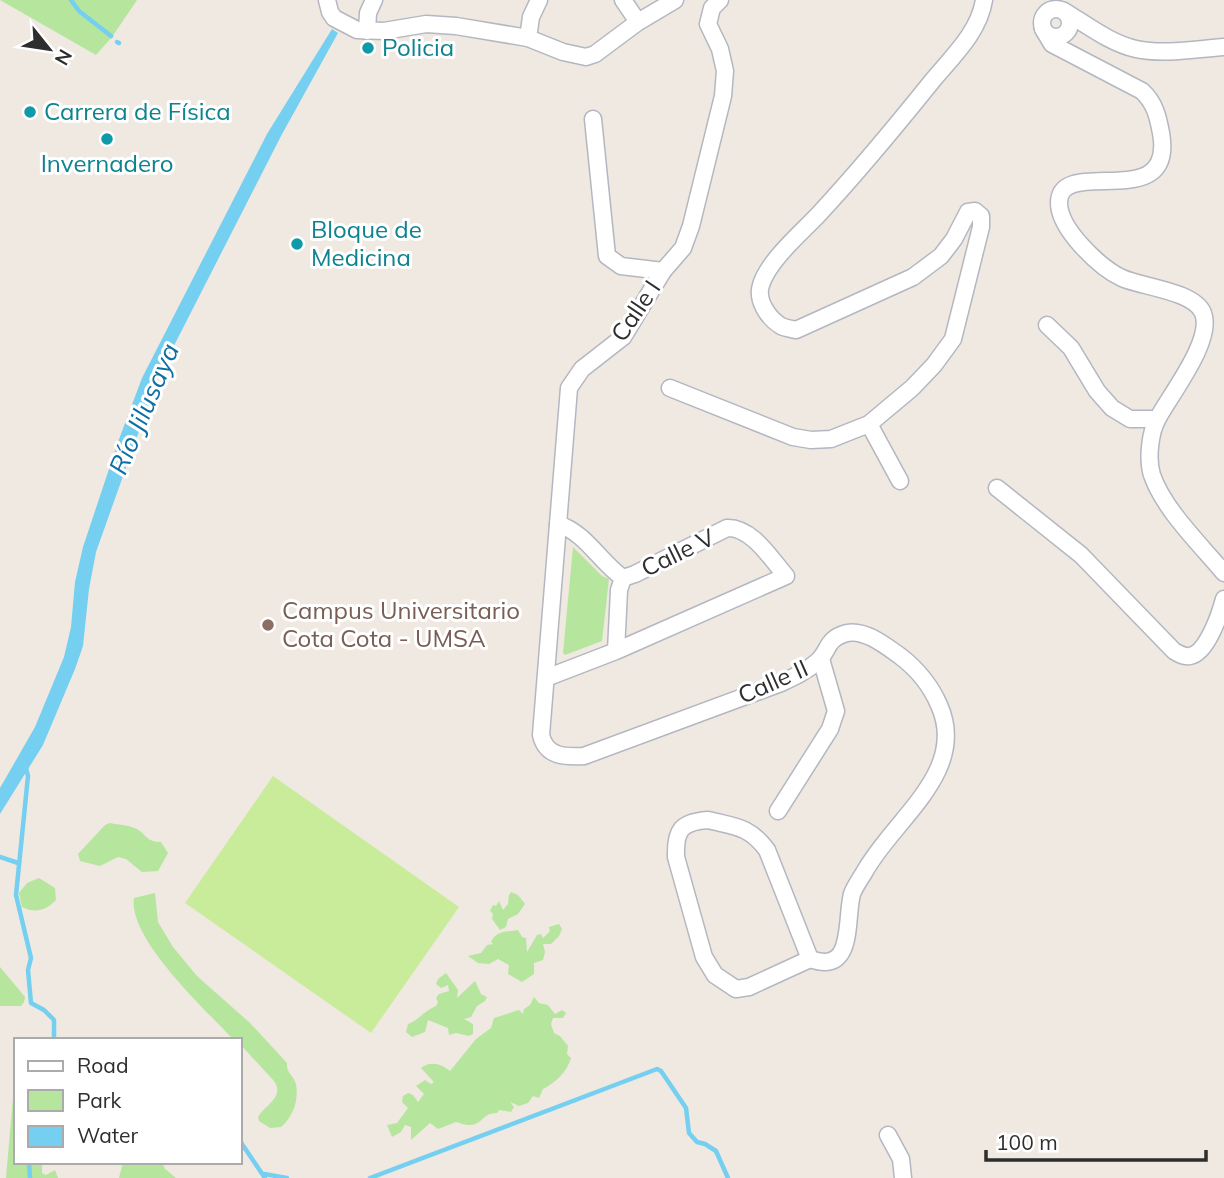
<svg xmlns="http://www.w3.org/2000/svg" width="1224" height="1178" font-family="Mulish,sans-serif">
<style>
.green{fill:#b6e59e}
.pitch{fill:#c9ec9a}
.water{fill:#75cff0}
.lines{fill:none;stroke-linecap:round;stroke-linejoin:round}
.stream{stroke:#75cff0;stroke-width:4.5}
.street-casing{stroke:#b4b7c1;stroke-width:19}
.street{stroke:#fff;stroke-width:16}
.culture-dot{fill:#0f9aa8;stroke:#fff;stroke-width:2.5}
.education-dot{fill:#8d6e63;stroke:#fff;stroke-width:2.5}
.labels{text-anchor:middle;stroke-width:6;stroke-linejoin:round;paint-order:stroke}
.culture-label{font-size:24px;fill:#0d838f;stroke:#fff;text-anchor:start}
.street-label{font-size:24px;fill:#2e2e2e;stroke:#fff}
.education-label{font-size:24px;fill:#785e54;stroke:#fff;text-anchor:start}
.water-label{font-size:26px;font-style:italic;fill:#0d6fa3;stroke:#fff}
</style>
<rect width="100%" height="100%" fill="#efe9e1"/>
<g class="green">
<path d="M 0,0 L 137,0 L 112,37 L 96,55 Z"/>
<path d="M 573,547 L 602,576 L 609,579 L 602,641 L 565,655 L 563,653 Z"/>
<path d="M 110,823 C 119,825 132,825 140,831 C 148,838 149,842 161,842 L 168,853 L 158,871 L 142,872 L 126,859 L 118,857 L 100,866 L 80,861 L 78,854 L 105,825 Z"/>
<path d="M 39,878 L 55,888 L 56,900 C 46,910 36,914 22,907 L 19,893 L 27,883 Z"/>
<path d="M 511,892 L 518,895 L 525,904 L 518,914 L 508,919 L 506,927 L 500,930 L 492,919 L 493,914 L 490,911 L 493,905 L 496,906 L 499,901 L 503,910 L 508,904 L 509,895 Z"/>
<path d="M 155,893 L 158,922 L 173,947 L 197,976 L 250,1023 L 287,1063 C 286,1073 293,1075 296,1084 C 299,1100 293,1117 281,1127 L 270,1128 L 259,1121 L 258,1117 C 266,1104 285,1097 274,1081 L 240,1044 L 240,1040 L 234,1040 L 229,1035 C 203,1007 128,938 134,898 Z"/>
<path d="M 559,924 L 562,929 L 559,936 L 551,944 L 543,944 L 545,952 L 543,960 L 534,963 L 534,974 L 522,982 L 508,974 L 509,965 L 498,959 L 489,964 L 478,963 L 468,956 L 481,953 L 487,945 L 493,944 L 491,942 C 496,930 508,932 518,930 L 522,937 L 526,938 L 527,952 L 537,935 L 541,934 L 543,938 L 550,931 L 549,927 Z"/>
<path d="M 0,967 L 25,997 L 24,1002 L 21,1006 L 0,1006 Z"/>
<path d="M 446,973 L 458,990 L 457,998 L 475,981 L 481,994 L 487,997 L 485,1001 L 477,1006 L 471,1017 L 464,1019 L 473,1024 L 473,1034 L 469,1036 L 456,1033 L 449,1035 L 448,1028 L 428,1020 L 425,1032 L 412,1037 L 406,1032 L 408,1024 C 419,1020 424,1011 436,1006 L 438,1002 L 436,998 L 439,994 L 449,991 L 448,985 L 441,988 L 436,984 L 438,979 Z"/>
<path d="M 534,997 L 539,1003 L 548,1005 L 555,1014 L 562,1010 L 566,1013 L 563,1018 L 553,1018 L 551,1024 L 554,1033 L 560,1036 L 568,1046 L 567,1054 L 571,1058 C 567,1072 555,1083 543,1089 L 539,1098 L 533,1096 L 528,1103 L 519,1106 L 510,1102 L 514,1107 L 511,1112 L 499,1110 L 497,1113 C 478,1113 484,1132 456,1122 L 438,1129 L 430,1123 L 411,1140 L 411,1127 L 405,1125 L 401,1132 L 392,1137 L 387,1125 L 397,1123 L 408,1108 L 402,1102 L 403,1096 L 408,1093 L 413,1095 L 418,1102 L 424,1094 L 416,1086 L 425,1080 L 431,1084 L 434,1082 L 421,1068 C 432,1060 442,1065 450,1071 L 476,1039 L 491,1028 L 494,1018 L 519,1010 L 523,1014 L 524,1009 L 530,1005 Z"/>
<path d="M 16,1063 L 16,1162 L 42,1162 L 42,1173 L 46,1175 L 55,1170 L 58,1178 L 6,1178 Z"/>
<path d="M 123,1162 L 162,1162 L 165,1169 L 176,1178 L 119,1178 Z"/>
</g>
<path class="pitch" d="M 273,776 L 459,907 L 371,1033 L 185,903 Z"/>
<path class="water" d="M 332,29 L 338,33 L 281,136 L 159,375 L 96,552 L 89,589 L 83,646 L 75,669 L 43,745 L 0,814 L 0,788 L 35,727 L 64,657 L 71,627 L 75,582 L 83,547 L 118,442 L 142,378 L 267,134 Z"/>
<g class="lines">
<g class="stream">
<path d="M 71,0 L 79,11 L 111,36"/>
<path d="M 117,42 L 119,43"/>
<path d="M 26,768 L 28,776 L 16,895 L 31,958 L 28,970 L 31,1003 L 44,1010 L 54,1020 L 54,1040"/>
<path d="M 0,857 L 18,863"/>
<path d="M 240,1141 L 265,1178"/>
<path d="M 29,1162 L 30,1178"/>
<path d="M 264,1174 L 287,1178"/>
<path d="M 370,1178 L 657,1069 L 661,1071 L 686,1108 L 689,1133 L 697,1142 L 705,1144 L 716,1151 L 728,1178"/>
</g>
<g class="street-casing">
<g id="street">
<path d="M 327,0 L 330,12 L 334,18 L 357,30 L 384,31 L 426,24 L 456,26 L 528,38 L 563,52 L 586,57 L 595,54 L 638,22 L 675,0"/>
<path d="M 623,0 L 638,22"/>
<path d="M 720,0 L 712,8 L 708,24 L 720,49 L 725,71 L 723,96 L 691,226 L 683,248 L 663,271 L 623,337 L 582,369 L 569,388 L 541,735 C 546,757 565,757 584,756 L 781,683 C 794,677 807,671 818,661 C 830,650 825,639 847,633 C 865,629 886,646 900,656 C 916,668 931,686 939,705 C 969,771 894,819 865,871 C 861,878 855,886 852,894 C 845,921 855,975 810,959"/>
<circle cx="1056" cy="23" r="14"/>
<path d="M 1064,11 C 1087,25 1110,43 1136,49 C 1164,55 1196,49 1224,47"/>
<path d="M 1043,29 L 1052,44 L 1142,91 C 1155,103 1158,117 1161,133 C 1176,216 1059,154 1059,203 C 1059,229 1100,268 1122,278 C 1142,287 1194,291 1203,313 C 1214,340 1170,395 1158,418 C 1150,432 1147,459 1152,475 C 1164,510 1201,545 1224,573"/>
<path d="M 367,31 L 368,13 L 374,0"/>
<path d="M 528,38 L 531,17 L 539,0"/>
<path d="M 593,119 L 607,256 L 621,266 L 663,271"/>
<path d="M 1047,325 L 1071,348 L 1097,391 L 1112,408 L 1130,419 L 1156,419"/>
<path d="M 670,388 L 793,437 L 811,440 L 831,439 L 869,424 L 912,388 L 934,365 L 953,339 L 981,227 L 981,216 L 975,211 L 968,212 L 954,239 L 941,256 L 913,277 L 796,330 C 792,329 785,328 781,326 C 768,318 756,300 761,285 C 768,261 801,233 818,215 C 858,172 896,126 933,80 C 953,56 979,32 984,0"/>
<path d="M 869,424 L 900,481"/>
<path d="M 997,488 L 1081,555 L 1174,651 C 1179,654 1184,657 1190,656 C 1207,653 1220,614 1224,599"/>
<path d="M 558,524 C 586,533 600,562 623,578"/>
<path d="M 546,678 L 616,651 L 786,576 C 771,559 752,527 727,528 L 635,574 L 623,578 L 619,590 L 616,651"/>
<path d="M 778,811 L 830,729 L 836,711 L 821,659"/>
<path d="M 708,820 C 736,827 749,826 767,850 L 810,959 L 749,987 L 736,989 L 715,975 L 704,957 L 676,857 C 675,830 681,822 708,820 Z"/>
<path d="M 888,1135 L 901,1159 L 903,1178"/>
</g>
</g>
<use href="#street" class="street"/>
</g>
<g class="culture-dot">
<circle cx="368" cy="48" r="7"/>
<circle cx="30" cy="112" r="7"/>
<circle cx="107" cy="139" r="7"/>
<circle cx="297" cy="244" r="7"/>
</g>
<circle class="education-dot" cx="268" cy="625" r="7"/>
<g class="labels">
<g class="culture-label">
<text x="382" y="56">Policia</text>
<text x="44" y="120">Carrera de Física</text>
<text x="107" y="172" text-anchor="middle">Invernadero</text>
<text x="311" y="238">Bloque de<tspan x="311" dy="28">Medicina</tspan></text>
</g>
<g class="street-label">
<text transform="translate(636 311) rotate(-56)" y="8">Calle I</text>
<text transform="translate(678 553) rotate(-26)" y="8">Calle V</text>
<text transform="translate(773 682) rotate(-24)" y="8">Calle II</text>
</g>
<g class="education-label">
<text x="282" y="619">Campus Universitario<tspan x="282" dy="28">Cota Cota - UMSA</tspan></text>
</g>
<g class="water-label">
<text transform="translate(144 409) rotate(-67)" y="9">Río Jilusaya</text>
</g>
</g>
<rect x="14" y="1038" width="228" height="126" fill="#ffffff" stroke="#ababab" stroke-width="2"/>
<rect x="28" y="1061" width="35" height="10" fill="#ffffff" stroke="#ababab" stroke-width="2"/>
<text x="77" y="1073" font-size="21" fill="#2e2e2e">Road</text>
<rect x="28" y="1090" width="35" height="21" fill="#b6e59e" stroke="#ababab" stroke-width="2"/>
<text x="77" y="1108" font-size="21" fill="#2e2e2e">Park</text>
<rect x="28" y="1126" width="35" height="21" fill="#75cff0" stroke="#ababab" stroke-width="2"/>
<text x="77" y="1143" font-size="21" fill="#2e2e2e">Water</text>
<g transform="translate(49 49) rotate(120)" stroke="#ffffff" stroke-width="5" paint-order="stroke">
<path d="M0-5L12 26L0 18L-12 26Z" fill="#2e2e2e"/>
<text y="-10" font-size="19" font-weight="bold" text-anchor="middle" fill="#2e2e2e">N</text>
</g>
<path d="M986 1150v10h220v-10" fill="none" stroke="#2e2e2e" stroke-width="3.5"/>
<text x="996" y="1150" font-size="21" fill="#2e2e2e" stroke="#ffffff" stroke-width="5" paint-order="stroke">100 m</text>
</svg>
